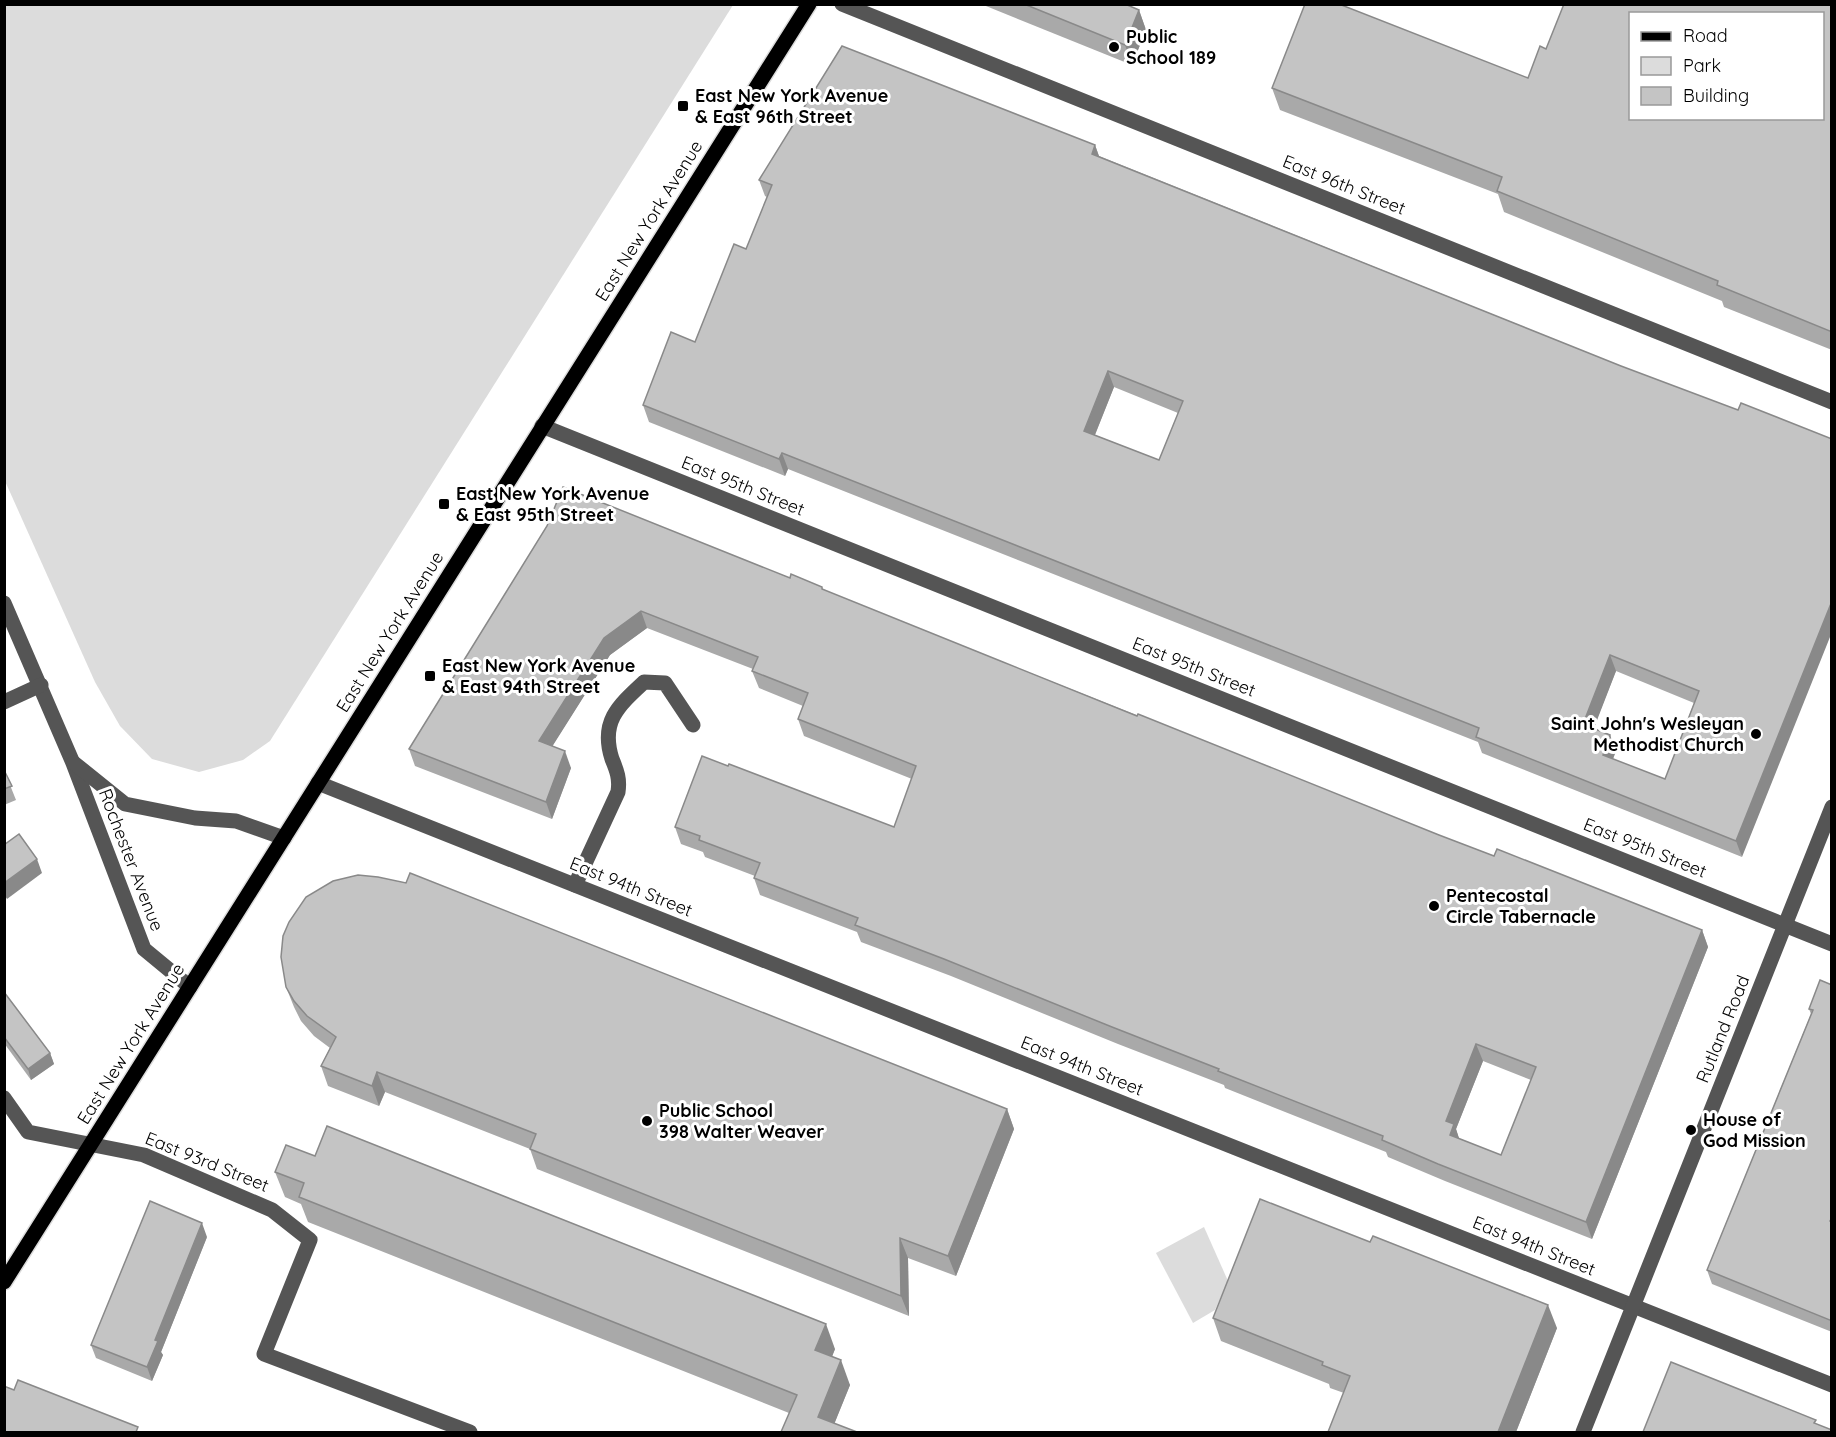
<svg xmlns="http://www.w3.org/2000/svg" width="1836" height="1437" font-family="Quicksand,sans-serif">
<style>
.green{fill:#dcdcdc}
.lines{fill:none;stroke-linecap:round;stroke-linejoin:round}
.major-casing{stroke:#dbdbdb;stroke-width:18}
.minor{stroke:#555;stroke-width:15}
.major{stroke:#000;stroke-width:15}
.wall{fill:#a9a9a9;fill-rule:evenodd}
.shaded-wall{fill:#898989}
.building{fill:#c4c4c4;stroke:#898989;stroke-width:1.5;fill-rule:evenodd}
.poi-dot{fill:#000;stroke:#fff;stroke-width:2}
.labels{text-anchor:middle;stroke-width:6;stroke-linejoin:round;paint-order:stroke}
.poi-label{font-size:18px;font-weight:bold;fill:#000;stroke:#fff;text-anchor:start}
.street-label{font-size:18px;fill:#000;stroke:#fff}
</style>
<rect width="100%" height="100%" fill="#fff"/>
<g class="green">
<path d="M 4,5 L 733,5 L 270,741 L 243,760 L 199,772 L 152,759 L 120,726 L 95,682 L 5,481 Z"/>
<path d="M 1204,1227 L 1228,1281 L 1215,1310 L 1193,1323 L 1156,1253 Z"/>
</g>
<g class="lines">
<g class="major-casing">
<path id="major" d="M 4,1282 L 809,4"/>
</g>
<g class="minor">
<path d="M 842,4 L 1832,402"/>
<path d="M 542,426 L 1832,944"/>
<path d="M 4,603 L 73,763 L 144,949 L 190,987"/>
<path d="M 4,702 L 41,685"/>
<path d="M 74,763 L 125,804 L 195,818 L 236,821 L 284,838"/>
<path d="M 318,783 L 1832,1385"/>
<path d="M 575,885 L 618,792 C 620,779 617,771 612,759 C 600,722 618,706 644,682 L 665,683 L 693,725"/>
<path d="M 4,1098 L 28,1132 L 144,1155 L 272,1210 L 310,1240 L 264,1354 L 470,1432"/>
<path d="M 1583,1432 L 1832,807"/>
</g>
<use href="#major" class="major"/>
</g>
<g class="wall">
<path d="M 981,4 L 1125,4 L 1139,10 L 1146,30 L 1132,65 Z"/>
<path d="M 1832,4 L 1832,350 L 1724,307 L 1722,301 L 1504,212 L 1498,194 L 1280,110 L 1272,88 L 1528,78 L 1546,49 Z"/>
<path d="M 1095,145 L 1099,156 L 1621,366 L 1742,857 L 1482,753 L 1478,742 L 788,469 L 785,476 L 649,422 L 643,405 L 695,342 L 746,249 L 767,197 L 765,196 L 759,180 ZM 1114,387 L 1178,413 L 1159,460 L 1095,435 ZM 1616,671 L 1694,703 L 1665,779 L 1613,759 L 1616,751 L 1610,735 L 1593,729 Z"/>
<path d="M 547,526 L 790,578 L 822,587 L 823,590 L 1003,662 L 1439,835 L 1494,856 L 1702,930 L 1708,947 L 1592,1239 L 1445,1181 L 1388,1157 L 1386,1152 L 1225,1088 L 1224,1085 L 1118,1044 L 951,976 L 861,942 L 857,932 L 760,895 L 754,878 L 755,876 L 705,857 L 703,852 L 681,844 L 675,827 L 894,827 L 912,779 L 804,736 L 798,719 L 803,706 L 759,688 L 752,671 L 753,669 L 647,628 L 610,655 L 552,746 L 571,768 L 552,819 L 415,766 L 409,749 ZM 1483,1061 L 1531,1080 L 1501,1155 L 1459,1139 L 1456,1129 Z"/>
<path d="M 4,770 L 16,800 L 4,805 Z"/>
<path d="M 1832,985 L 1832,1332 L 1712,1284 L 1707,1270 L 1811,1014 L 1809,1009 Z"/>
<path d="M 286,987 L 1007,1109 L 1014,1129 L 956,1276 L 908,1258 L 909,1316 L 537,1169 L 530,1149 L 385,1092 L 379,1106 L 328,1086 L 321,1066 L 330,1048 L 314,1036 L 301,1021 L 294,1007 Z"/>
<path d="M 4,992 L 50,1053 L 54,1064 L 31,1080 L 4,1043 Z"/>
<path d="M 275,1172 L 835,1349 L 832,1356 L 850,1385 L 834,1424 L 789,1413 L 308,1222 L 301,1204 L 285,1197 Z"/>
<path d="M 207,1237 L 161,1352 L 163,1355 L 152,1381 L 96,1358 L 91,1345 Z"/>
<path d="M 1213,1318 L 1557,1328 L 1516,1432 L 1328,1432 L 1344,1393 L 1330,1388 L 1329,1384 L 1221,1341 Z"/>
</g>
<g class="shaded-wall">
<path d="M 1139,10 L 1146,30 L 1132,65 L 1125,45 Z"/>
<path d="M 1095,145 L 1101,162 L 1092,154 Z"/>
<path d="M 1108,371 L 1114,387 L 1090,447 L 1084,431 Z"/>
<path d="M 782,453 L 788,469 L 785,476 L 779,459 Z"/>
<path d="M 1832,601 L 1832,632 L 1742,857 L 1736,841 Z"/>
<path d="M 641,611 L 647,628 L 610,655 L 545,758 L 539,741 L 604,638 Z"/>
<path d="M 1610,655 L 1616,671 L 1589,741 L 1583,724 Z"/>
<path d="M 1610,735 L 1616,751 L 1608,771 L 1603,755 Z"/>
<path d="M 565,751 L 571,768 L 552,819 L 546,802 Z"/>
<path d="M 37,859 L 42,873 L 7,899 L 4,894 L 4,883 Z"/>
<path d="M 1702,930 L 1708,947 L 1592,1239 L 1586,1222 Z"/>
<path d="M 1476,1044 L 1483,1061 L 1456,1129 L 1460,1141 L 1450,1135 L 1446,1121 Z"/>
<path d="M 50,1053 L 54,1064 L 31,1080 L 28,1069 Z"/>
<path d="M 377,1072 L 385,1092 L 379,1106 L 372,1086 Z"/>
<path d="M 1007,1109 L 1014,1129 L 956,1276 L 948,1256 Z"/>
<path d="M 202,1223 L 207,1237 L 161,1352 L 163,1355 L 152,1381 L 147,1367 L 155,1340 Z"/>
<path d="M 900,1238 L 908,1258 L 909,1316 L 901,1296 Z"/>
<path d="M 1548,1305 L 1557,1328 L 1516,1432 L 1498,1432 Z"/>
<path d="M 826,1324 L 835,1349 L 825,1375 L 815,1350 Z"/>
<path d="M 841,1360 L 850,1385 L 831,1432 L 818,1417 Z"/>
</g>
<g class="building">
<path d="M 1024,4 L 1125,4 L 1139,10 L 1125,45 Z"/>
<path d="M 1305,4 L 1339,4 L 1528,78 L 1540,46 L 1546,49 L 1564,4 L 1832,4 L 1832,332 L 1717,285 L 1718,281 L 1497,191 L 1502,177 L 1272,88 ZM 1630,14 L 1822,14 L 1822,118 L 1630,118 Z"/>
<path d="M 842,46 L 1095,145 L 1092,154 L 1621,366 L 1738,410 L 1741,403 L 1832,439 L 1832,601 L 1736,841 L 1476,737 L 1479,728 L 782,453 L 779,459 L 643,405 L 671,332 L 695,342 L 734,244 L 746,249 L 772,185 L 759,180 ZM 1108,371 L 1183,401 L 1159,460 L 1084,431 ZM 1610,655 L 1699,691 L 1665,779 L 1603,755 L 1610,735 L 1583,724 Z"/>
<path d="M 563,487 L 790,578 L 791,574 L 822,587 L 822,589 L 1003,662 L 1137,716 L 1138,714 L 1439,835 L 1494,856 L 1497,849 L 1702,930 L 1586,1222 L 1438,1164 L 1382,1140 L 1383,1136 L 1218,1071 L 1219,1069 L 1112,1027 L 944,959 L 855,925 L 858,918 L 754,878 L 760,863 L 699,840 L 700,836 L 675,827 L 702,756 L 728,766 L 729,764 L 894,827 L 916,766 L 798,719 L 808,693 L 752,671 L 758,657 L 641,611 L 604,638 L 539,741 L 565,751 L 546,802 L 409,749 L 547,526 ZM 1476,1044 L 1536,1067 L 1501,1155 L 1450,1135 L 1454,1124 L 1446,1121 Z"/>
<path d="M 4,770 L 12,786 L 4,789 Z"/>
<path d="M 19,834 L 37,859 L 4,883 L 4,845 Z"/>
<path d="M 410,873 L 1007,1109 L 948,1256 L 900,1238 L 901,1296 L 530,1149 L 536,1134 L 377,1072 L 372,1086 L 321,1066 L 336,1037 L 307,1016 L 294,1001 L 286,987 L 281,957 L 283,936 L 289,922 L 306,897 L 333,881 L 358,875 L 378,877 L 406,883 Z"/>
<path d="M 1820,980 L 1832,985 L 1832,1218 L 1830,1221 L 1832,1222 L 1832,1321 L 1707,1270 L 1813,1010 L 1809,1009 Z"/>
<path d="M 4,992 L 50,1053 L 28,1069 L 4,1037 Z"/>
<path d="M 327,1126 L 826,1324 L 815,1350 L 841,1360 L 818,1417 L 857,1432 L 781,1432 L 797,1395 L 299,1197 L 304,1183 L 275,1172 L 286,1145 L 315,1156 Z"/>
<path d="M 1260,1199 L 1370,1242 L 1373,1236 L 1548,1305 L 1498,1432 L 1328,1432 L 1350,1376 L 1322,1365 L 1323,1362 L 1213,1318 Z"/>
<path d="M 150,1201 L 202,1223 L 155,1340 L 158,1341 L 147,1367 L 91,1345 Z"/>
<path d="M 1671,1362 L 1816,1420 L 1814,1423 L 1832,1430 L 1832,1432 L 1643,1432 Z"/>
<path d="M 18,1380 L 138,1427 L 136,1432 L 4,1432 L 4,1386 L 14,1390 Z"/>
</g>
<g class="poi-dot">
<circle cx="1114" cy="47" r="6"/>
<rect x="677" y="100" width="12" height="12" rx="3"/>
<rect x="438" y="498" width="12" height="12" rx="3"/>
<rect x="424" y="670" width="12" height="12" rx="3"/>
<circle cx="1756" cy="734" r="6"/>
<circle cx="1434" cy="906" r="6"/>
<circle cx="647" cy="1121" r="6"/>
<circle cx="1691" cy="1130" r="6"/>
</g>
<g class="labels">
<g class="poi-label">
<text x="1126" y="43">Public<tspan x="1126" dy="21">School 189</tspan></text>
<text x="695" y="102">East New York Avenue<tspan x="695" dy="21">&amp; East 96th Street</tspan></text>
<text x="456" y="500">East New York Avenue<tspan x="456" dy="21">&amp; East 95th Street</tspan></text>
<text x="442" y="672">East New York Avenue<tspan x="442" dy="21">&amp; East 94th Street</tspan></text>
<text x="1744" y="730" text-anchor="end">Saint John's Wesleyan<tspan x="1744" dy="21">Methodist Church</tspan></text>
<text x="1446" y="902">Pentecostal<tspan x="1446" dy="21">Circle Tabernacle</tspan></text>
<text x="659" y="1117">Public School<tspan x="659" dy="21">398 Walter Weaver</tspan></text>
<text x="1703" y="1126">House of<tspan x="1703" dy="21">God Mission</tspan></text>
</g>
<g class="street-label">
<text transform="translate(1344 185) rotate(22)" y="6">East 96th Street</text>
<text transform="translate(649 221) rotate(-58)" y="6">East New York Avenue</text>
<text transform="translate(743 486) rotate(22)" y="6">East 95th Street</text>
<text transform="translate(390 632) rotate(-58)" y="6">East New York Avenue</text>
<text transform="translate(1194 667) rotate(22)" y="6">East 95th Street</text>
<text transform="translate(1645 848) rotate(22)" y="6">East 95th Street</text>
<text transform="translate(131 860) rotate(69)" y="6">Rochester Avenue</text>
<text transform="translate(631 887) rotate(22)" y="6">East 94th Street</text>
<text transform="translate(1723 1029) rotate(-68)" y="6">Rutland Road</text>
<text transform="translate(131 1044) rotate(-58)" y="6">East New York Avenue</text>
<text transform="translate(1082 1066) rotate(22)" y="6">East 94th Street</text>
<text transform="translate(207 1162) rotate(22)" y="6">East 93rd Street</text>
<text transform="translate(1534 1246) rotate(22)" y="6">East 94th Street</text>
</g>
</g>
<rect width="1836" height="1437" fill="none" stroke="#000000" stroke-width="12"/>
<rect x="1629" y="12" width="195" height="108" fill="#ffffff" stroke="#999999" stroke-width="1.5"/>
<rect x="1641" y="32" width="30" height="9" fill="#000000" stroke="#999999" stroke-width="1.5"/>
<text x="1683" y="42" font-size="18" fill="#000000">Road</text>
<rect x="1641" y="57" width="30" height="18" fill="#dcdcdc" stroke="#999999" stroke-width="1.5"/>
<text x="1683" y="72" font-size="18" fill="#000000">Park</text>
<rect x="1641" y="87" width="30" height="18" fill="#c4c4c4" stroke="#999999" stroke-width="1.5"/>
<text x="1683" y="102" font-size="18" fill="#000000">Building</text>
</svg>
